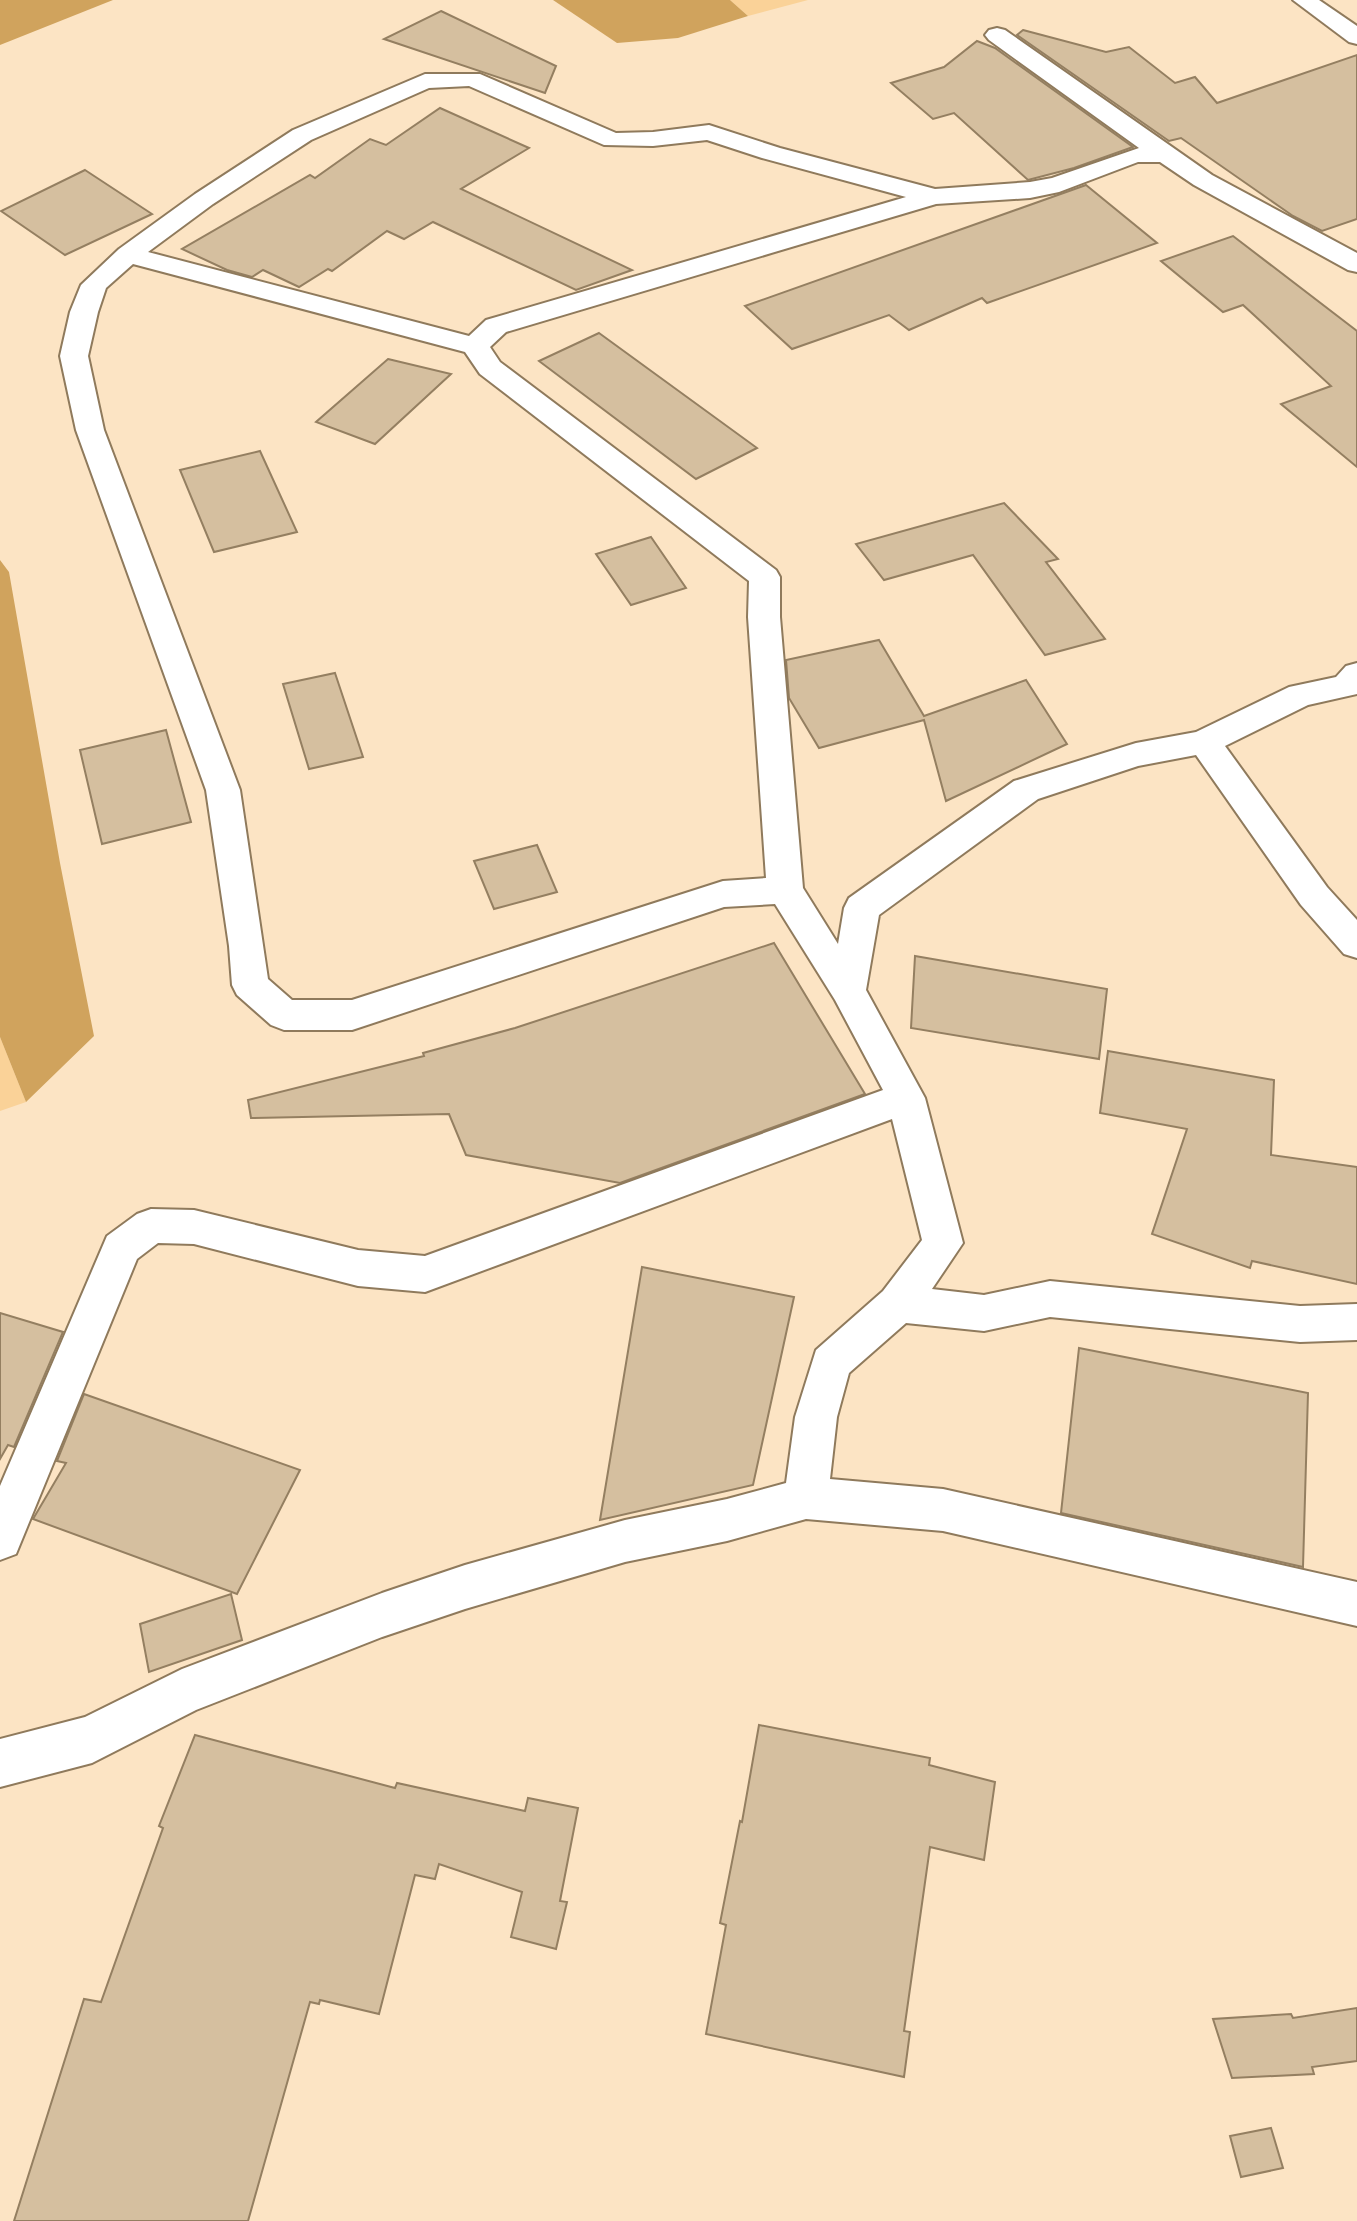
<svg xmlns="http://www.w3.org/2000/svg" width="1357" height="2221" font-family="'Archivo Narrow',sans-serif">
<style>
.green{fill:#fad298}
.forest{fill:#d0a35d}
.building{fill:#d5bf9f;stroke:#947f61;stroke-width:2}
.lines{fill:none;stroke-linecap:round;stroke-linejoin:round}
.street-casing{stroke:#8f7a5c;stroke-width:4}
.street{fill:#fff;fill-rule:evenodd}
</style>
<rect width="100%" height="100%" fill="#fce4c4"/>
<g class="green">
<path d="M 730,0 L 808,0 L 748,16 Z"/>
<path d="M 0,1037 L 26,1102 L 0,1111 Z"/>
</g>
<g class="forest">
<path d="M 0,0 L 113,0 L 0,45 Z"/>
<path d="M 553,0 L 730,0 L 748,16 L 678,38 L 617,43 Z"/>
<path d="M 0,560 L 9,572 L 60,863 L 94,1036 L 26,1102 L 0,1037 Z"/>
</g>
<g class="building">
<path d="M 441,11 L 556,66 L 545,93 L 384,39 Z"/>
<path d="M 1023,30 L 1106,52 L 1129,47 L 1175,83 L 1195,77 L 1217,103 L 1357,55 L 1357,219 L 1322,231 L 1293,216 L 1181,138 L 1169,141 L 1017,35 Z"/>
<path d="M 977,41 L 995,48 L 1133,147 L 1074,168 L 1028,180 L 954,113 L 933,119 L 891,83 L 944,67 Z"/>
<path d="M 440,108 L 529,148 L 461,189 L 632,270 L 576,290 L 433,222 L 404,239 L 387,231 L 332,271 L 328,269 L 299,287 L 263,270 L 252,277 L 227,270 L 182,249 L 310,175 L 315,178 L 370,139 L 386,145 Z"/>
<path d="M 85,170 L 152,214 L 65,255 L 1,211 Z"/>
<path d="M 1086,185 L 1157,243 L 987,303 L 982,298 L 909,330 L 889,315 L 792,349 L 745,306 Z"/>
<path d="M 1233,236 L 1357,331 L 1357,467 L 1281,404 L 1331,386 L 1243,305 L 1223,312 L 1161,261 Z"/>
<path d="M 599,333 L 757,448 L 696,479 L 539,361 Z"/>
<path d="M 388,359 L 451,374 L 375,444 L 316,422 Z"/>
<path d="M 260,451 L 297,532 L 214,552 L 180,470 Z"/>
<path d="M 1004,503 L 1058,559 L 1046,562 L 1105,639 L 1045,655 L 973,555 L 884,580 L 856,544 Z"/>
<path d="M 651,537 L 686,588 L 631,605 L 596,554 Z"/>
<path d="M 879,640 L 924,716 L 1026,680 L 1067,744 L 946,801 L 924,720 L 819,748 L 789,698 L 786,660 Z"/>
<path d="M 335,673 L 363,757 L 309,769 L 283,684 Z"/>
<path d="M 166,730 L 191,822 L 102,844 L 80,750 Z"/>
<path d="M 537,845 L 557,892 L 494,909 L 474,861 Z"/>
<path d="M 774,943 L 865,1094 L 620,1183 L 466,1155 L 449,1114 L 251,1118 L 248,1100 L 424,1056 L 423,1053 L 515,1028 Z"/>
<path d="M 915,956 L 1107,989 L 1099,1059 L 911,1028 Z"/>
<path d="M 1108,1051 L 1274,1080 L 1271,1155 L 1357,1167 L 1357,1284 L 1252,1261 L 1250,1268 L 1152,1234 L 1187,1129 L 1100,1113 Z"/>
<path d="M 642,1267 L 794,1297 L 753,1485 L 600,1520 Z"/>
<path d="M 0,1313 L 63,1332 L 14,1447 L 8,1445 L 0,1459 Z"/>
<path d="M 1079,1348 L 1308,1393 L 1303,1567 L 1061,1513 Z"/>
<path d="M 84,1394 L 300,1470 L 237,1594 L 33,1519 L 66,1463 L 57,1461 Z"/>
<path d="M 231,1594 L 242,1640 L 149,1672 L 140,1624 Z"/>
<path d="M 759,1725 L 930,1758 L 929,1765 L 995,1782 L 984,1860 L 930,1847 L 904,2031 L 910,2032 L 904,2077 L 706,2034 L 726,1925 L 720,1923 L 740,1821 L 742,1822 Z"/>
<path d="M 195,1735 L 395,1788 L 397,1783 L 525,1811 L 528,1798 L 578,1808 L 560,1901 L 567,1902 L 556,1949 L 511,1937 L 522,1892 L 439,1864 L 435,1879 L 415,1875 L 379,2014 L 320,2000 L 319,2004 L 310,2002 L 248,2221 L 14,2221 L 84,1999 L 101,2002 L 163,1828 L 159,1826 Z"/>
<path d="M 1357,2008 L 1357,2061 L 1312,2067 L 1314,2074 L 1232,2078 L 1213,2019 L 1291,2014 L 1293,2018 Z"/>
<path d="M 1271,2128 L 1283,2168 L 1241,2177 L 1230,2136 Z"/>
</g>
<g class="lines">
<g class="street-casing">
<g id="street">
<path d="M 1293,0 L 1319,0 L 1357,26 L 1357,44 L 1349,42 Z"/>
<path d="M 997,28 L 1005,30 L 1212,175 L 1357,253 L 1357,272 L 1348,270 L 1194,185 L 1160,162 L 1138,162 L 1059,192 L 1030,198 L 936,204 L 506,332 L 490,347 L 500,362 L 776,570 L 780,577 L 780,617 L 803,888 L 838,944 L 844,908 L 849,898 L 1014,781 L 1136,743 L 1196,732 L 1289,687 L 1336,677 L 1346,666 L 1357,663 L 1357,694 L 1308,705 L 1225,746 L 1327,887 L 1357,920 L 1357,958 L 1344,954 L 1301,905 L 1196,755 L 1138,766 L 1038,799 L 879,915 L 866,990 L 925,1098 L 963,1243 L 932,1289 L 984,1295 L 1050,1281 L 1300,1306 L 1357,1304 L 1357,1340 L 1300,1342 L 1050,1317 L 984,1331 L 906,1323 L 849,1373 L 837,1417 L 830,1479 L 943,1489 L 1357,1582 L 1357,1626 L 943,1531 L 806,1519 L 727,1541 L 625,1562 L 465,1609 L 382,1637 L 196,1710 L 92,1763 L 0,1787 L 0,1739 L 85,1717 L 182,1669 L 382,1593 L 465,1565 L 625,1520 L 727,1499 L 786,1483 L 795,1417 L 816,1350 L 883,1291 L 922,1240 L 892,1119 L 425,1292 L 358,1286 L 194,1244 L 158,1243 L 137,1259 L 16,1554 L 0,1560 L 0,1486 L 107,1236 L 137,1214 L 151,1209 L 194,1210 L 358,1250 L 425,1256 L 883,1090 L 835,1000 L 775,904 L 724,907 L 352,1030 L 284,1030 L 271,1025 L 237,995 L 232,985 L 229,946 L 206,790 L 76,430 L 60,356 L 70,312 L 81,285 L 119,249 L 195,194 L 293,130 L 425,74 L 480,74 L 616,133 L 653,132 L 709,125 L 780,148 L 935,189 L 1030,182 L 1052,178 L 1139,148 L 989,40 L 985,35 L 989,30 ZM 469,86 L 604,145 L 653,146 L 707,140 L 762,158 L 906,197 L 486,320 L 469,336 L 148,252 L 213,204 L 311,140 L 429,88 ZM 133,264 L 465,352 L 480,374 L 749,581 L 748,617 L 766,878 L 723,881 L 352,1000 L 292,1000 L 268,979 L 240,790 L 104,430 L 88,356 L 98,312 L 106,288 Z"/>
</g>
</g>
<use href="#street" class="street"/>
</g>
</svg>
